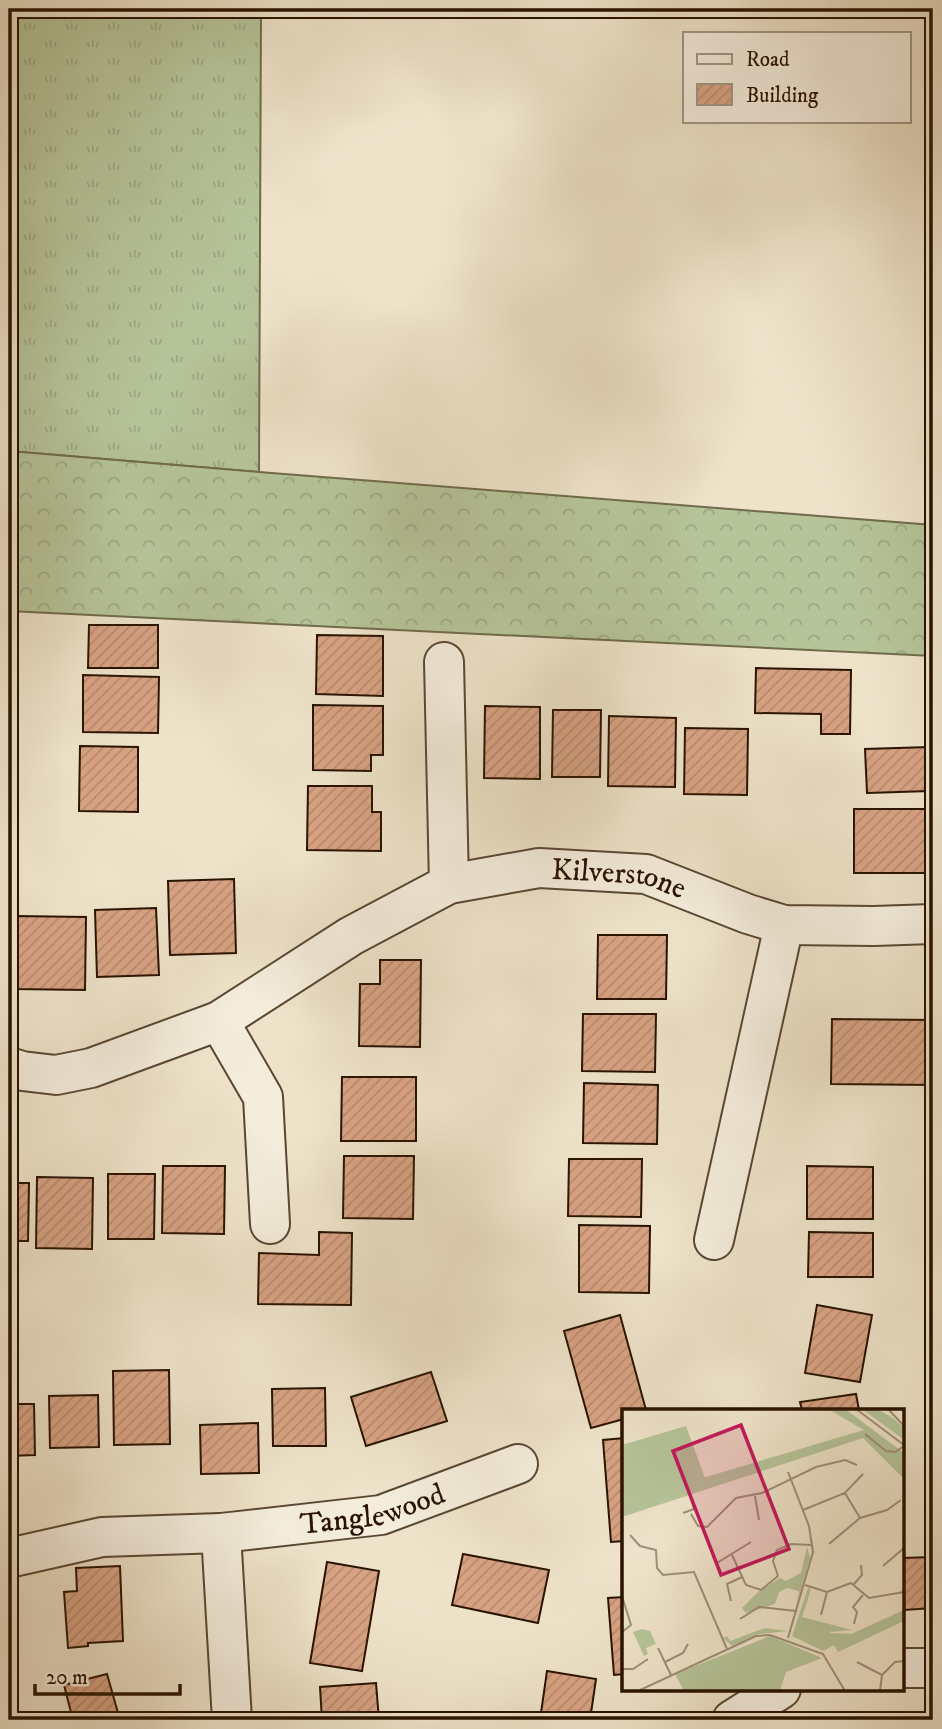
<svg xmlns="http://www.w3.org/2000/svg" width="942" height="1729" font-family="'IM FELL DW Pica',serif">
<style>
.grass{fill:url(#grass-tufts);stroke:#706c4c;stroke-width:2}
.forest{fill:url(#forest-crowns);stroke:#706c4c;stroke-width:2}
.building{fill:url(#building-hatch);stroke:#291300;stroke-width:2}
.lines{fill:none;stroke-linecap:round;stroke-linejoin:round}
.minor-casing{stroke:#5a4732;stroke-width:42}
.minor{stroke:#f4eddc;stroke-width:38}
.labels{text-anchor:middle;stroke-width:6;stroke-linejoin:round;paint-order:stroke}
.street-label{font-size:30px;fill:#291300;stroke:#f4eddc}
.inset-road{fill:none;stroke:#9f9079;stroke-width:2}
.view{fill:#c2185b;fill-opacity:0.15;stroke:#c2185b;stroke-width:3.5}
.inset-edge{fill:none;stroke:#291300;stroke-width:3.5}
</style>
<defs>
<pattern id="grass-tufts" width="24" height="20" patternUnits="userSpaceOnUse" patternTransform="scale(1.75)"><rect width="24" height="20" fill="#b6c499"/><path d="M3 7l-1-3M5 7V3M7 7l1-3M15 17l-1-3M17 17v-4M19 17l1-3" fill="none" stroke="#9ca882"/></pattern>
<pattern id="forest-crowns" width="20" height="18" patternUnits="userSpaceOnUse" patternTransform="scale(1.75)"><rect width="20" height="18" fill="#b6c499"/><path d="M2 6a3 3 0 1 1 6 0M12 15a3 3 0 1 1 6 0" fill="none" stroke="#9ca882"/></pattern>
<pattern id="building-hatch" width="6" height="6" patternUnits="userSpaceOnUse" patternTransform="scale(1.75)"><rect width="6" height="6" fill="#d8a384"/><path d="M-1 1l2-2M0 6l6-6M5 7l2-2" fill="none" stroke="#b98b70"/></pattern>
</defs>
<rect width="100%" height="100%" fill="#eee3c9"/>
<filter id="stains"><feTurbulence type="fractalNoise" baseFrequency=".00286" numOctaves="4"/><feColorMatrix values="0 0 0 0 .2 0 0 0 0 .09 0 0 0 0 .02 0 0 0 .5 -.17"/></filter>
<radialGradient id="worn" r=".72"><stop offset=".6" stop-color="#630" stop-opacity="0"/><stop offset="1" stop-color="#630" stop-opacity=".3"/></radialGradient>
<path class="grass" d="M 9,9 L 261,9 L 259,472 L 9,451 Z"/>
<path class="forest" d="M 9,451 L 259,472 L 933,525 L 933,656 L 9,611 Z"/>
<g class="building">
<path d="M 89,625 L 158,625 L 158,668 L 88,668 Z"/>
<path d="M 317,635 L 383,636 L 383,696 L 316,694 Z"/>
<path d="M 756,668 L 851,670 L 850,734 L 821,734 L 821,714 L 755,713 Z"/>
<path d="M 83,675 L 159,677 L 158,733 L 83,732 Z"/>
<path d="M 313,705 L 383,706 L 383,755 L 371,755 L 371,771 L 313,770 Z"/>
<path d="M 485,706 L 540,707 L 540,779 L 484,778 Z"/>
<path d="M 553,710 L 601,710 L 600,777 L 552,777 Z"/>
<path d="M 609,716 L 676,718 L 675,787 L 608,786 Z"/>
<path d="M 685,728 L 748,729 L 747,795 L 684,794 Z"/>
<path d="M 80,746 L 138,747 L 138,812 L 79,811 Z"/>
<path d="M 929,747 L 930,791 L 867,793 L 865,749 Z"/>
<path d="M 308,786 L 372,786 L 372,812 L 381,812 L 381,851 L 307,850 Z"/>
<path d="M 854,809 L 930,809 L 929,873 L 854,873 Z"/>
<path d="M 234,879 L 236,953 L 170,955 L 168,881 Z"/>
<path d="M 156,908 L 159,975 L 97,977 L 95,910 Z"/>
<path d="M 15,916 L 86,917 L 85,990 L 15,989 Z"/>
<path d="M 598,935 L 667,935 L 666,999 L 597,999 Z"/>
<path d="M 380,960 L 421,960 L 420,1047 L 359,1046 L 360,984 L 380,984 Z"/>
<path d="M 583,1014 L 656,1014 L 655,1072 L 582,1071 Z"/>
<path d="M 832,1019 L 933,1020 L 933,1085 L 831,1084 Z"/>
<path d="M 342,1077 L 416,1077 L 416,1141 L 341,1141 Z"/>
<path d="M 584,1083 L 658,1085 L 657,1144 L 583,1143 Z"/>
<path d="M 344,1156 L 414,1156 L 413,1219 L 343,1218 Z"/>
<path d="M 569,1159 L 642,1159 L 641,1217 L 568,1216 Z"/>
<path d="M 163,1166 L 225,1166 L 224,1234 L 162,1233 Z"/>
<path d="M 807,1166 L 873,1167 L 873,1219 L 807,1219 Z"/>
<path d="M 108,1174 L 155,1174 L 154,1239 L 108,1239 Z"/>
<path d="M 37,1177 L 93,1178 L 92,1249 L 36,1248 Z"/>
<path d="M 9,1183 L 29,1183 L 28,1241 L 9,1241 Z"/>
<path d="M 579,1225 L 650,1226 L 649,1293 L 579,1292 Z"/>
<path d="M 319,1232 L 352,1233 L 351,1305 L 258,1304 L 259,1253 L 319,1255 Z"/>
<path d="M 809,1232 L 873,1233 L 873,1277 L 808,1277 Z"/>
<path d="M 817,1305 L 872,1315 L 860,1382 L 805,1373 Z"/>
<path d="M 620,1315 L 646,1410 L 624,1410 L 624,1419 L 591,1428 L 564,1331 Z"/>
<path d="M 169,1370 L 170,1444 L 114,1445 L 113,1371 Z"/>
<path d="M 431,1372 L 447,1421 L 366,1446 L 351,1397 Z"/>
<path d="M 325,1388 L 326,1446 L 273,1446 L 272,1389 Z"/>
<path d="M 856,1394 L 859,1410 L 802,1410 L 800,1402 Z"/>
<path d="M 98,1395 L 99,1447 L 50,1448 L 49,1396 Z"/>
<path d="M 9,1404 L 34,1404 L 35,1455 L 9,1456 Z"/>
<path d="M 258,1423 L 259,1473 L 201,1474 L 200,1425 Z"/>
<path d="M 624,1438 L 624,1541 L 611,1542 L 603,1440 Z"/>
<path d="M 463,1554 L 549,1570 L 538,1623 L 452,1605 Z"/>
<path d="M 933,1557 L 933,1608 L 904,1610 L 902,1558 Z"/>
<path d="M 327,1562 L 379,1571 L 362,1671 L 310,1663 Z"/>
<path d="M 120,1566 L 123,1641 L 88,1643 L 88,1646 L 68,1648 L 64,1592 L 77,1591 L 76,1568 Z"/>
<path d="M 624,1597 L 624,1674 L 614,1675 L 608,1598 Z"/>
<path d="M 547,1671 L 596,1679 L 590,1720 L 540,1720 Z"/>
<path d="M 107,1674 L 120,1720 L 73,1720 L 64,1685 Z"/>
<path d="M 376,1683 L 379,1720 L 322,1720 L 320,1687 Z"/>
</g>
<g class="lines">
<g class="minor-casing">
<g id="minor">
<path d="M 444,662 L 449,884"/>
<path d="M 219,1021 L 263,1097 L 270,1224"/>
<path id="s1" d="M 9,1067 L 22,1071 L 56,1075 L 91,1068 L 219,1021 L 351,936 L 449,884 L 539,868 L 646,874 L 748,914 L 784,925 L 874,926 L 933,924"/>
<path d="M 714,1240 L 784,925"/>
<path d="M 221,1533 L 232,1720"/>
<path id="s2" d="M 9,1558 L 102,1537 L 221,1533 L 381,1515 L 518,1464"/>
<path d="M 902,1668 L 933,1668"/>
<path d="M 732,1720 L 781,1689"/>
</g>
</g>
<use href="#minor" class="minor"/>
</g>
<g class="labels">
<g class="street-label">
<text dy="10" stroke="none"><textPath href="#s1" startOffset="660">Kilverstone</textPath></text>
<text dy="10" stroke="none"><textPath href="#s2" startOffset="368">Tanglewood</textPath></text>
</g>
</g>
<g transform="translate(622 1409)">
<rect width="282" height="282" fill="#eee3c9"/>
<path d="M 64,17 L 83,69 L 0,93 L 0,36 ZM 185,138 L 188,149 L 174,197 L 177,182 L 165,179 L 157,183 L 153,195 L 124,204 L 120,199 L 136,183 L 158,169 L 164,172 L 179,164 ZM 186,179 L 189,180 L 180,208 L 230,221 L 208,223 L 212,236 L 201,242 L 170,227 ZM 143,219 L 166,222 L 137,225 L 110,237 L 101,229 L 105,227 L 108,232 ZM 20,220 L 28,222 L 34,235 L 24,239 L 26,245 L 22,247 L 11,223 Z" fill="#b6c499"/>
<path d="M 206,0 L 223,0 L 282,44 L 282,70 L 241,29 L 0,108 L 0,93 L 242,21 ZM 240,0 L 255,0 L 271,9 L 282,19 L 281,30 ZM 282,201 L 282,212 L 216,243 L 208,230 L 198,234 L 177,220 L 179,214 L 186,223 L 229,225 Z" fill="#b6c499"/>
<path d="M 148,227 L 200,249 L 164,263 L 158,282 L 62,282 L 53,265 Z" fill="#b6c499"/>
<path class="inset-road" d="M 234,0 L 282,36M 266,0 L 282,17M 243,25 L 264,42 L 273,43 L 282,37M 223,84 L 238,109M 133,87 L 137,111M 181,101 L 223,84 L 241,65M 61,104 L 72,100 L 69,89M 69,105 L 76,117 L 85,118 L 114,89 L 140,84 L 194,58 L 223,51 L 235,56M 8,126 L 18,137 L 34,141 L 35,159 L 41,166 L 72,163 L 105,240M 207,135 L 238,109 L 265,101 L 279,91M 110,146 L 124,176 L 139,181 L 156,167 L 151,152 L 155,141 L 169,135 L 190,136M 261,157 L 282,139M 98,164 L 95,154 L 129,133M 232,175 L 240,166 L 239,156M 183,176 L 205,183 L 229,174 L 247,189 L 282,183M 0,187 L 9,216 L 0,223M 109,192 L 105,175 L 120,168M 199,206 L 205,183M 118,210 L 137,198 L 174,202M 232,215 L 235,203 L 231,198 L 241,186M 166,229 L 191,143 L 187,117 L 166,63M 36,239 L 49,266M 43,253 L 61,244 L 66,235M 235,253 L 260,266M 0,260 L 11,260 L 26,250M 16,282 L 134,227 L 148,226 L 201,245 L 223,282M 258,282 L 260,266 L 273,253 L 282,252"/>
<path class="view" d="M 119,16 L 167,140 L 99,166 L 51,42 Z"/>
<rect width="282" height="282" class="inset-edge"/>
</g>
<rect width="942" height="1729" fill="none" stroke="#eee3c9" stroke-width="35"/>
<rect x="10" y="10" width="921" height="1708" fill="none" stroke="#291300" stroke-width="3.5"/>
<rect x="18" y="18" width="907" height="1694" fill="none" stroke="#291300" stroke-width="2"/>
<rect x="683" y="32" width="228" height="91" fill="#f4eddc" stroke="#a39684" stroke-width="2"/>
<rect x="697" y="54" width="35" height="10" fill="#f4eddc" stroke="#a39684" stroke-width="2"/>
<text x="746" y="66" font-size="21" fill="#291300">Road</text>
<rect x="697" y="84" width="35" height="21" fill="url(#building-hatch)" stroke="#a39684" stroke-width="2"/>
<text x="746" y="102" font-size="21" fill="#291300">Building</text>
<path d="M35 1684v10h145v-10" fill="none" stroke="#291300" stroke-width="3.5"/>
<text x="46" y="1684" font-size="21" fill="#291300" stroke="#f4eddc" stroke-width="5" paint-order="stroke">20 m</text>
<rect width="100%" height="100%" filter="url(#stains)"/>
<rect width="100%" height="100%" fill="url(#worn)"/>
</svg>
